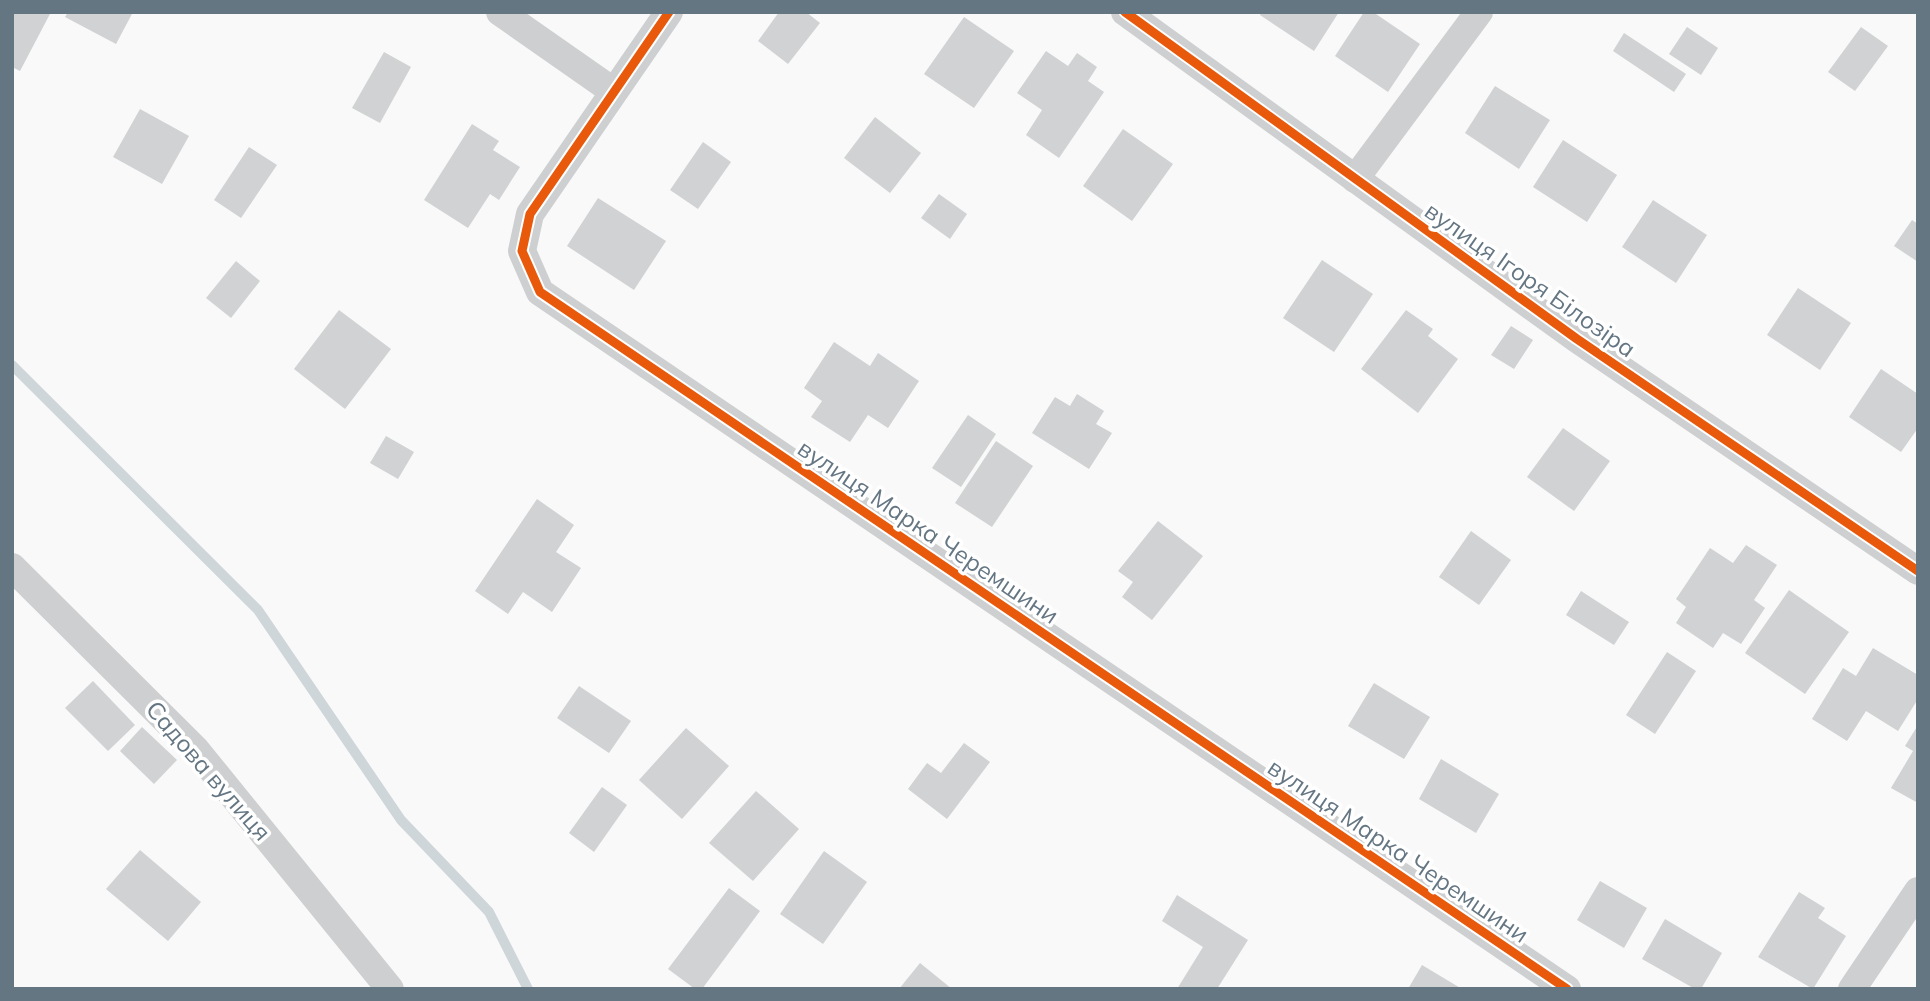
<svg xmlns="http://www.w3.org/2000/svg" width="1930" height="1001" font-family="Mulish,sans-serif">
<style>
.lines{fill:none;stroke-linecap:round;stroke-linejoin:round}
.stream{stroke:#ced6d9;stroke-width:10}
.building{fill:#d0d2d3}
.minor{stroke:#cecfd0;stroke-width:28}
.cycleway-casing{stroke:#fff;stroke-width:13}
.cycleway{stroke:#e8590c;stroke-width:9}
.labels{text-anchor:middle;stroke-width:7;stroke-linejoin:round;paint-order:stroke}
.street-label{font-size:24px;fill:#657683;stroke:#fff}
</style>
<rect width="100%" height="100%" fill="#f9f9f9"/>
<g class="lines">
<path class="stream" d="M 12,365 L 258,610 L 401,820 L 489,912 L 528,989"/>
</g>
<g class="building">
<path d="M 12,12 L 51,12 L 20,71 L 12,67 Z"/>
<path d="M 68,12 L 133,12 L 116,44 L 65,17 Z"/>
<path d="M 779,12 L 806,12 L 820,23 L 788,64 L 758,41 Z"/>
<path d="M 1261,12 L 1339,12 L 1314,51 L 1260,15 Z"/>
<path d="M 1364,12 L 1373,12 L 1420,44 L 1388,92 L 1335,56 Z"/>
<path d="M 964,17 L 1014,51 L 974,108 L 924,74 Z"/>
<path d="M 1687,27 L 1718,48 L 1701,75 L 1669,54 Z"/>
<path d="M 1861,27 L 1888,46 L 1855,91 L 1828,72 Z"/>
<path d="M 1624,33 L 1686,74 L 1674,92 L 1613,51 Z"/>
<path d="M 1046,51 L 1068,66 L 1077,53 L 1097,67 L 1088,81 L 1104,92 L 1059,158 L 1026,135 L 1042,110 L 1017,93 Z"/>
<path d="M 384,52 L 411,67 L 380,123 L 352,108 Z"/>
<path d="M 1495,86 L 1550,120 L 1519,169 L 1465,133 Z"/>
<path d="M 140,109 L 189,136 L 162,184 L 113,157 Z"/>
<path d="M 875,117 L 921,153 L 890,193 L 844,158 Z"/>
<path d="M 472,124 L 499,141 L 493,150 L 520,167 L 499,200 L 490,194 L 468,228 L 424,200 Z"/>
<path d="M 1123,129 L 1173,164 L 1132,221 L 1083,186 Z"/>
<path d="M 1563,140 L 1617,175 L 1587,222 L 1533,187 Z"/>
<path d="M 703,142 L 731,162 L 698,209 L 670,190 Z"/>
<path d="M 249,147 L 277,165 L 241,218 L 214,200 Z"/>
<path d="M 939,194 L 967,214 L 950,239 L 921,218 Z"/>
<path d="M 598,198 L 666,241 L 634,290 L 567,246 Z"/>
<path d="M 1653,200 L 1707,235 L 1676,283 L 1622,247 Z"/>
<path d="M 1912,220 L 1918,224 L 1918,262 L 1894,246 Z"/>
<path d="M 1322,260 L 1373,294 L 1334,352 L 1283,318 Z"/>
<path d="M 236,261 L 260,281 L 231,318 L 206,298 Z"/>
<path d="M 1798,288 L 1851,323 L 1820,370 L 1767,335 Z"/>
<path d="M 339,310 L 391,349 L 345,409 L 294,369 Z"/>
<path d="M 1406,310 L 1433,329 L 1428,336 L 1458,359 L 1418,413 L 1361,369 Z"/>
<path d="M 1511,326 L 1533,340 L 1514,369 L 1491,355 Z"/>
<path d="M 834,342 L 870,366 L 878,353 L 919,381 L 888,428 L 868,415 L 850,442 L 811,417 L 822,401 L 804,388 Z"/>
<path d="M 1881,369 L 1918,394 L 1918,428 L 1901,452 L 1849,417 Z"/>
<path d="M 1077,394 L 1104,411 L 1096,424 L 1112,433 L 1089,469 L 1032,433 L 1055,397 L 1070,406 Z"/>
<path d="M 968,415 L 996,434 L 961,487 L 932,468 Z"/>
<path d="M 1563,428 L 1610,461 L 1574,511 L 1527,477 Z"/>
<path d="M 386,436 L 414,452 L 398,479 L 370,463 Z"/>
<path d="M 996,441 L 1033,466 L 992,527 L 955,503 Z"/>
<path d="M 537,499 L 574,525 L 556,552 L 581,568 L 552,612 L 523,592 L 508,614 L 475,591 Z"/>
<path d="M 1158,521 L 1203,556 L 1152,620 L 1122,597 L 1133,582 L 1118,571 Z"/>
<path d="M 1471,531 L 1511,560 L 1479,605 L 1439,577 Z"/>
<path d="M 1746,545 L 1777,565 L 1754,600 L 1765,608 L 1741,644 L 1723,633 L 1713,648 L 1676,623 L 1686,607 L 1676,599 L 1710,548 L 1733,563 Z"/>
<path d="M 1789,590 L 1849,632 L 1805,694 L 1745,653 Z"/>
<path d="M 1581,591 L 1629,622 L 1614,645 L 1566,615 Z"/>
<path d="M 1873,648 L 1918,675 L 1918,699 L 1898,731 L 1866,711 L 1847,741 L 1812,719 L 1843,668 L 1856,676 Z"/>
<path d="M 1667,652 L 1696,671 L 1655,734 L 1626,715 Z"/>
<path d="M 93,681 L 135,725 L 108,751 L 65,708 Z"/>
<path d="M 1374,683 L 1430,717 L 1404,759 L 1348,726 Z"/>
<path d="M 579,686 L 631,721 L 609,753 L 557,718 Z"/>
<path d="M 1918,725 L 1918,803 L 1891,788 L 1913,751 L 1905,746 Z"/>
<path d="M 142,727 L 177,760 L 154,784 L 120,751 Z"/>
<path d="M 686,728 L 729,766 L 682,819 L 639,780 Z"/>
<path d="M 964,743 L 990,762 L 947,819 L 908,789 L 927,763 L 941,773 Z"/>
<path d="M 1441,759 L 1499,794 L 1476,833 L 1419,799 Z"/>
<path d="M 602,787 L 627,805 L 594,852 L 569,833 Z"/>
<path d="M 756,791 L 799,829 L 753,881 L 709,843 Z"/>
<path d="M 140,850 L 201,902 L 168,941 L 106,889 Z"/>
<path d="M 824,851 L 867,882 L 823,944 L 780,914 Z"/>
<path d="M 1600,881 L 1647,908 L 1624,948 L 1577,920 Z"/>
<path d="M 729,888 L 760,911 L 702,989 L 695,989 L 668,969 Z"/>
<path d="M 1799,892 L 1825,908 L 1818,918 L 1846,936 L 1813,989 L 1758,957 Z"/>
<path d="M 1177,895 L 1248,940 L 1217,989 L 1177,989 L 1203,947 L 1162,921 Z"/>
<path d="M 1665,919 L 1722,953 L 1701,989 L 1695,989 L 1642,959 Z"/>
<path d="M 920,963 L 952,989 L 899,989 Z"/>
<path d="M 1422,965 L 1462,989 L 1408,989 Z"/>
</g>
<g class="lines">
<g class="minor">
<path d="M 500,12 L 613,91"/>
<path d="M 669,12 L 530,214 L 522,251 L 540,292 L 1567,989"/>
<path d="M 1125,12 L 1577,339 L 1918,571"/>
<path d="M 1355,179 L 1479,12"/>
<path d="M 12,567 L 196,750 L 390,989"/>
<path d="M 1852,989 L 1918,891"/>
</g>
<g class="cycleway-casing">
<g id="cycleway">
<path d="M 669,12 L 530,214 L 522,251 L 540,292 L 1567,989"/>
<path d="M 1125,12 L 1577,339 L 1918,571"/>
</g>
</g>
<use href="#cycleway" class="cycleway"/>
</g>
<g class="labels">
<g class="street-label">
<text transform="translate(1530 280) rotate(35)" y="8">вулиця Ігоря Білозіра</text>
<text transform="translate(928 532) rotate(34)" y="8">вулиця Марка Черемшини</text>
<text transform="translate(208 771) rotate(49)" y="8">Садова вулиця</text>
<text transform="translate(1398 851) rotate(34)" y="8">вулиця Марка Черемшини</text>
</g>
</g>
<rect width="1930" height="1001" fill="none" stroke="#657683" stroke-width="28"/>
</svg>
